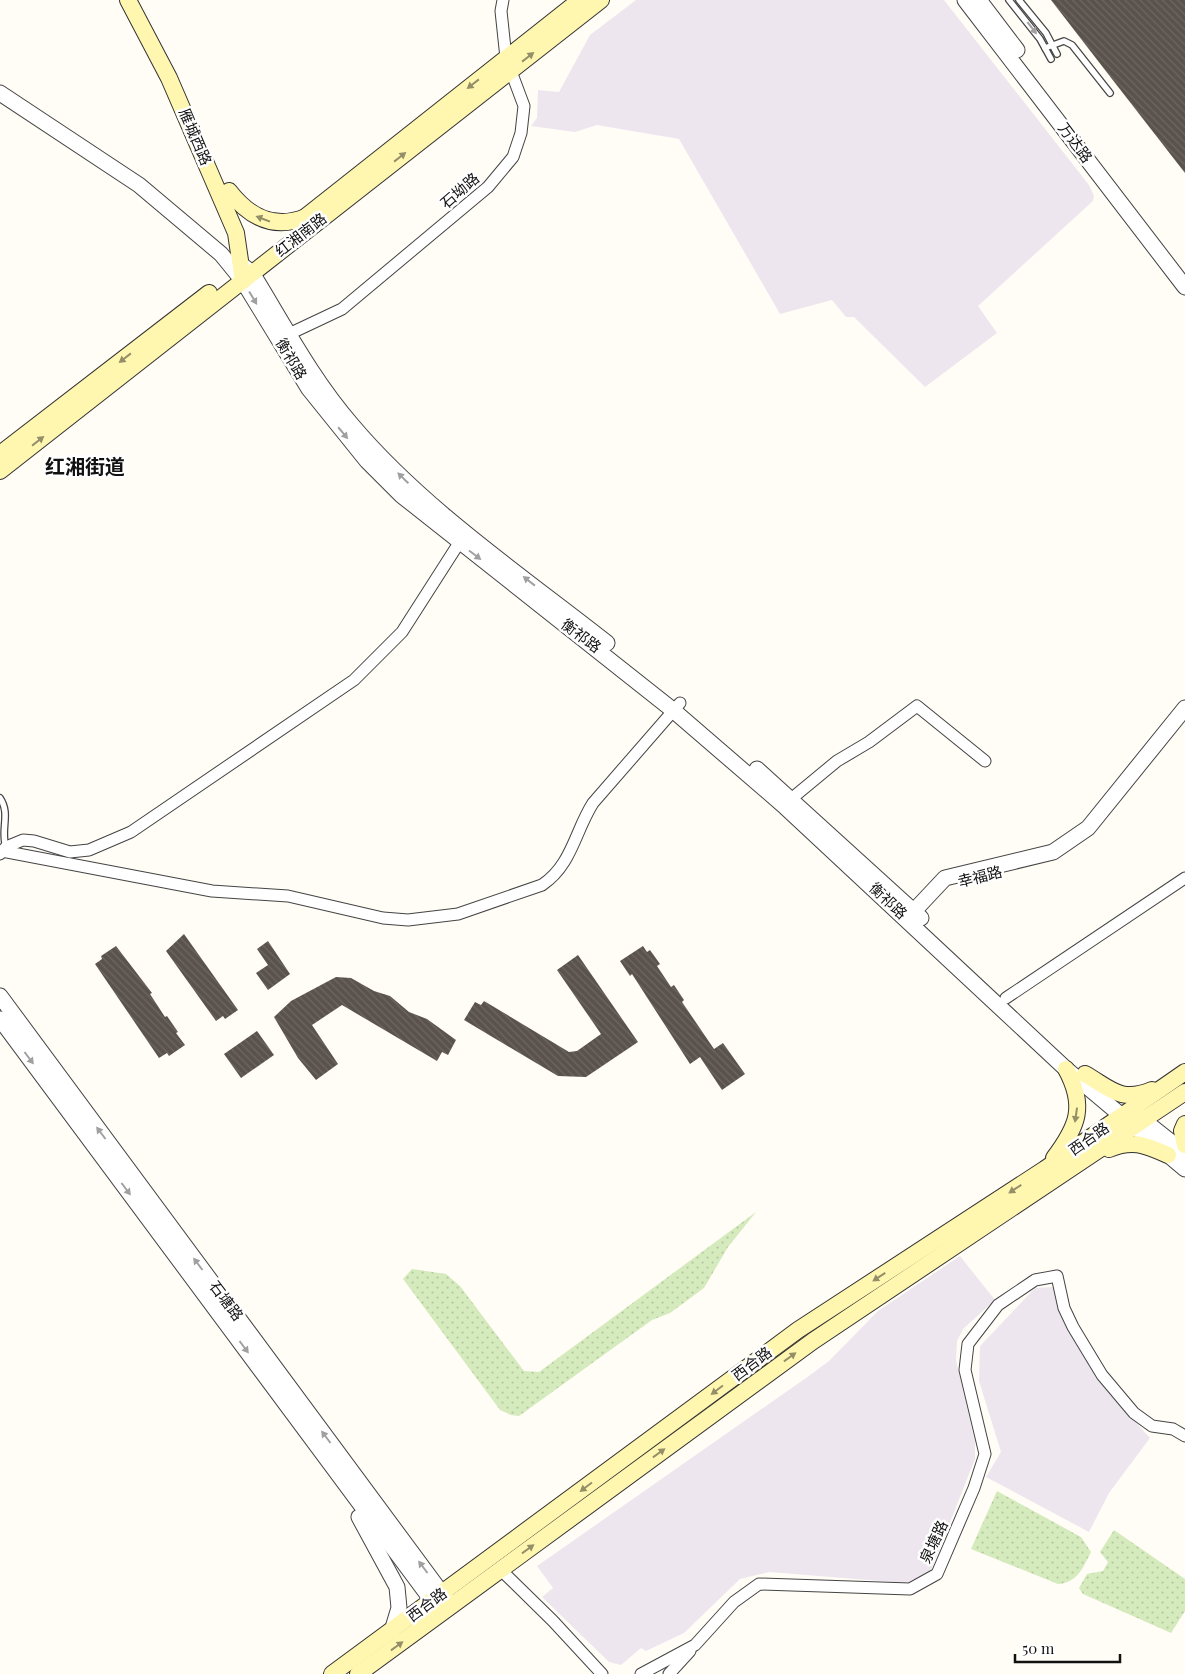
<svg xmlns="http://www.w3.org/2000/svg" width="1185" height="1674" font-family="'Playfair Display','Noto Sans SC',serif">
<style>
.industrial{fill:#eee6ef}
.garden{fill:url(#garden-dots)}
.building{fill:url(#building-back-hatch)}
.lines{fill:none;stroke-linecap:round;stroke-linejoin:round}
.service-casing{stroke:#444;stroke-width:8}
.minor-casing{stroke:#444;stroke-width:13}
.tertiary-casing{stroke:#444;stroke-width:17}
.secondary-casing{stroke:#333;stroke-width:18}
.service{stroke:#fff;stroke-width:5.5}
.minor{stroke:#fff;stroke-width:11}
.tertiary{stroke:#fff;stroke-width:15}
.secondary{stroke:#fff6b0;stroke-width:16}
.oneway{fill:#a0a0a0}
.oneway2{fill:#948f68}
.labels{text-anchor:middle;stroke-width:5;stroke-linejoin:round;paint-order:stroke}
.street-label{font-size:15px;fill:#111;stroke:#fff}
.district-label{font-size:20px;font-weight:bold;fill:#111;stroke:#fff}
</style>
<defs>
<pattern id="garden-dots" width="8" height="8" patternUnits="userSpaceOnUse" patternTransform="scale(1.25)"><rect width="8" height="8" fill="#d5ebbd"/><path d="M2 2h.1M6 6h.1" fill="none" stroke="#b6c8a1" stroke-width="1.8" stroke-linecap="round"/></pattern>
<pattern id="building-back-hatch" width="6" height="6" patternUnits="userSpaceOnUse" patternTransform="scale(1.25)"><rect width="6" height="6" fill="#5a524d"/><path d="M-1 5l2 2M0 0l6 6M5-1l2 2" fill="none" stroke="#6d6662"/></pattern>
</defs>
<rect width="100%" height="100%" fill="#fffdf5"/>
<g class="industrial">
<path d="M 636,0 L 944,0 L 1089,185 L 1094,196 L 1093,201 L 978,306 L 997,333 L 925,387 L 854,317 L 846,317 L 832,300 L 780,314 L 679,139 L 597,125 L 575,132 L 531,126 L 537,118 L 538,90 L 559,92 L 590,35 Z"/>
<path d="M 960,1256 L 995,1300 L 963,1329 L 957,1341 L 956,1360 L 975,1442 L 975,1459 L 930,1573 L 905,1583 L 769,1572 L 740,1579 L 684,1633 L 646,1651 L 641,1648 L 621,1665 L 609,1662 L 542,1597 L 553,1588 L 537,1566 L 806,1378 L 829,1361 L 878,1311 Z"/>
<path d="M 1054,1287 L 1062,1315 L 1077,1345 L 1108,1392 L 1150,1438 L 1109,1493 L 1089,1532 L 986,1477 L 1001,1452 L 979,1381 L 980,1346 L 1035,1288 Z"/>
</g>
<g class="garden">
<path d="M 756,1212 L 728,1247 L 704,1288 L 670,1313 L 652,1320 L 519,1416 L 511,1415 L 500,1410 L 403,1279 L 412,1269 L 446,1274 L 460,1286 L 524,1371 L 539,1372 Z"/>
<path d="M 997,1491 L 1081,1537 L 1091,1552 C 1083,1568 1077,1583 1058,1584 L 971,1549 Z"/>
<path d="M 1114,1530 L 1185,1579 L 1185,1611 L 1171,1633 L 1083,1594 L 1079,1588 L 1087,1574 L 1103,1571 L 1108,1562 L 1100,1552 Z"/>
</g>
<g class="building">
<path d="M 1051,0 L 1185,0 L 1185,173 L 1105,70 Z"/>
<path d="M 184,934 L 238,1010 L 225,1019 L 223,1016 L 216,1021 L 166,951 Z"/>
<path d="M 268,941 L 290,974 L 268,990 L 256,973 L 268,965 L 257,949 Z"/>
<path d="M 116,946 L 152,993 L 150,994 L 165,1017 L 167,1016 L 178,1032 L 176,1033 L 185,1045 L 169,1056 L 167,1053 L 159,1058 L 95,964 L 102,959 L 101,956 Z"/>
<path d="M 643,946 L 647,952 L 650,950 L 660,964 L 657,966 L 671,987 L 674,985 L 684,1000 L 682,1002 L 714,1049 L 723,1043 L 745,1074 L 722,1090 L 700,1057 L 690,1064 L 632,974 L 630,976 L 620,961 Z"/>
<path d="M 578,955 L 638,1042 L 586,1077 L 558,1076 L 464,1020 L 475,1002 L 481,1005 L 484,1001 L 569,1052 L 577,1051 L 601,1034 L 557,970 Z"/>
<path d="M 336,977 L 351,978 L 374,991 L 390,996 L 409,1012 L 427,1019 L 456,1040 L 448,1055 L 442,1052 L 437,1061 L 342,1005 L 312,1025 L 338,1064 L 316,1080 L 298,1058 L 274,1017 L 291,1001 Z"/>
<path d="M 257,1031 L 274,1055 L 241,1078 L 224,1054 Z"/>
</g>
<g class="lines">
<g class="service-casing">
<g id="service">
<path d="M 1009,0 L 1040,39 L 1051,59"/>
<path d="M 1019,0 L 1046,33 L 1057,54"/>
<path d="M 1045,48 L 1064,41 L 1072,45 L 1110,93"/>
<path d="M 0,798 C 11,814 0,830 6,847"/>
</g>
</g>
<g class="minor-casing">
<g id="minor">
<path d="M 289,334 L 342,309 L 488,187 L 513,157 L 521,133 L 524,106 L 506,58 L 501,11 L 503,0"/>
<path d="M 785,804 L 837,761 L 869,742 L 917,706 L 985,761"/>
<path d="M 2,851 L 212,891 L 288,896 L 383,918 L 408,920 L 458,914 L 542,885 C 572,865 575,831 593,803 L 680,703"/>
<path d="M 0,854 L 6,847 L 23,840 L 34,841 L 70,852 L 89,850 L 131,832 L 354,680 L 402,632 L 459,543"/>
<path d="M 1006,998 L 1185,878"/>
<path d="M 501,1570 L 553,1621 L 602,1674"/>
<path d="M 641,1674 L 695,1645 L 734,1602 L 759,1584 L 910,1589 L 937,1574 L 974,1488 L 985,1454 L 965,1370 L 968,1344 L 998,1305 L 1035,1280 L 1057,1276 L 1064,1308 L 1073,1327 L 1102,1375 L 1134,1413 L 1152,1426 L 1173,1429 L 1185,1436"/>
<path d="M 669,1674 L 690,1651"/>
</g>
</g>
<g class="tertiary-casing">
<g id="tertiary">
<path d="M 965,0 L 1185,287"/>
<path d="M 979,0 L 1017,50"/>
<path d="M 0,93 L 139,185 L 221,254 L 243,281 L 309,389 L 367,461 L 401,495 L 674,711 L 783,805 L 1066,1069 L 1185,1169"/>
<path d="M 243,266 L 252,273 C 284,325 312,379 352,425 C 422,508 522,576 607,643"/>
<path d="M 757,769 L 921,918"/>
<path d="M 910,920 L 914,911 L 945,878 L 1053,852 L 1088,828 L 1185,708"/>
<path d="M 0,996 L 449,1603"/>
<path d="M 0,1019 L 439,1610"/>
<path d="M 1133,1112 L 1185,1153"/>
<path d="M 359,1517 L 397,1587 L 399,1608 L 392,1631"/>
</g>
</g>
<g class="secondary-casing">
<g id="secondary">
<path d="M 128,0 L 169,78 L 236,233 L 243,281"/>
<path d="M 229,191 C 249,217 274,230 306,217"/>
<path d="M 299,222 L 580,0"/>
<path d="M 0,454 L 209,293"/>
<path d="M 0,471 L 601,0"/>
<path d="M 1085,1074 C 1111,1089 1121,1103 1152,1090"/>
<path d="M 1185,1124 L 1182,1131 L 1185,1145"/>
<path d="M 1109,1149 C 1133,1139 1145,1145 1168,1155"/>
<path d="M 1054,1158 C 1078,1126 1086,1106 1066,1069"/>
<path d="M 332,1674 L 798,1330 L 1045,1169 L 1185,1072"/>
<path d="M 358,1674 L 813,1341 L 1185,1092"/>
</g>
</g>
<use href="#service" class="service"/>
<use href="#minor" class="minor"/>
<use href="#tertiary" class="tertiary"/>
<use href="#secondary" class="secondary"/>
</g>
<defs><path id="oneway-solid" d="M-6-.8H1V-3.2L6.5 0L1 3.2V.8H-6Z" transform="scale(1.25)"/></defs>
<g class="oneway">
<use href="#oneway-solid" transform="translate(1032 28) rotate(52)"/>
<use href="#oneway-solid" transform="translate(253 298) rotate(59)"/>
<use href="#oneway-solid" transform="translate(343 433) rotate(50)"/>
<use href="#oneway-solid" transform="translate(403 478) rotate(-136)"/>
<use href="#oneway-solid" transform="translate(475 555) rotate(37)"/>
<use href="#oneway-solid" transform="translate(529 581) rotate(-142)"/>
<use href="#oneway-solid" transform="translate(29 1058) rotate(53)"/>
<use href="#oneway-solid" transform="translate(101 1133) rotate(-127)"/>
<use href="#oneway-solid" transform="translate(126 1189) rotate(53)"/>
<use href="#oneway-solid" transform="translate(198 1264) rotate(-127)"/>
<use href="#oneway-solid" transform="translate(244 1347) rotate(53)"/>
<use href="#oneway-solid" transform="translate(326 1437) rotate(-127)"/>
<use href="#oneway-solid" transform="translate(423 1567) rotate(-127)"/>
</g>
<g class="oneway2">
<use href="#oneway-solid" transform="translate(528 57) rotate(-38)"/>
<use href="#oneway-solid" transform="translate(473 84) rotate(142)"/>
<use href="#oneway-solid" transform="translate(400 157) rotate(-38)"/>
<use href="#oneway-solid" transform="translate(263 219) rotate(-159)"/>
<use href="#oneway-solid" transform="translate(125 358) rotate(142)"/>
<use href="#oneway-solid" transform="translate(38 441) rotate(-38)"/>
<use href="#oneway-solid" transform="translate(1076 1115) rotate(98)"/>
<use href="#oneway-solid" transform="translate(1015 1189) rotate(147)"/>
<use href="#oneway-solid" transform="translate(879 1277) rotate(147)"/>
<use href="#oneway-solid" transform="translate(790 1357) rotate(-36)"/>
<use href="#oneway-solid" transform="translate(717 1390) rotate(143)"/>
<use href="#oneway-solid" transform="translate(659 1453) rotate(-36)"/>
<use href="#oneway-solid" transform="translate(586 1487) rotate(143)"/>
<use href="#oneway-solid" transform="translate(528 1549) rotate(-36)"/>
<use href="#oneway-solid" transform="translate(397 1646) rotate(-36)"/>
</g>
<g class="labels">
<g class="street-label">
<text transform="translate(195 137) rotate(67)" y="5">雁城西路</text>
<text transform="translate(1075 143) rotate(53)" y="5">万达路</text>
<text transform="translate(460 191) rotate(-41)" y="5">石坳路</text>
<text transform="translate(301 235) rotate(-38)" y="5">红湘南路</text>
<text transform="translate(291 359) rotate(59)" y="5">衡祁路</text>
<text transform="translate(581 636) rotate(37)" y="5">衡祁路</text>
<text transform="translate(980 877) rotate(-14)" y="5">幸福路</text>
<text transform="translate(888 901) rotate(43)" y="5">衡祁路</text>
<text transform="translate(1089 1139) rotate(-35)" y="5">西合路</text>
<text transform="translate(226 1301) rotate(53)" y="5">石塘路</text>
<text transform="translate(752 1364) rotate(-37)" y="5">西合路</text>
<text transform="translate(934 1542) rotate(-65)" y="5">泉塘路</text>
<text transform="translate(427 1605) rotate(-37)" y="5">西合路</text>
</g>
<g class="district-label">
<text x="85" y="474">红湘街道</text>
</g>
</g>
<path d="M1015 1654v8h105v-8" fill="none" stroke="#111111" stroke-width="2.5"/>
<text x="1022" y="1654" font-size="15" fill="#111111" stroke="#ffffff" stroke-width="4" paint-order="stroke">50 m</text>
</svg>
